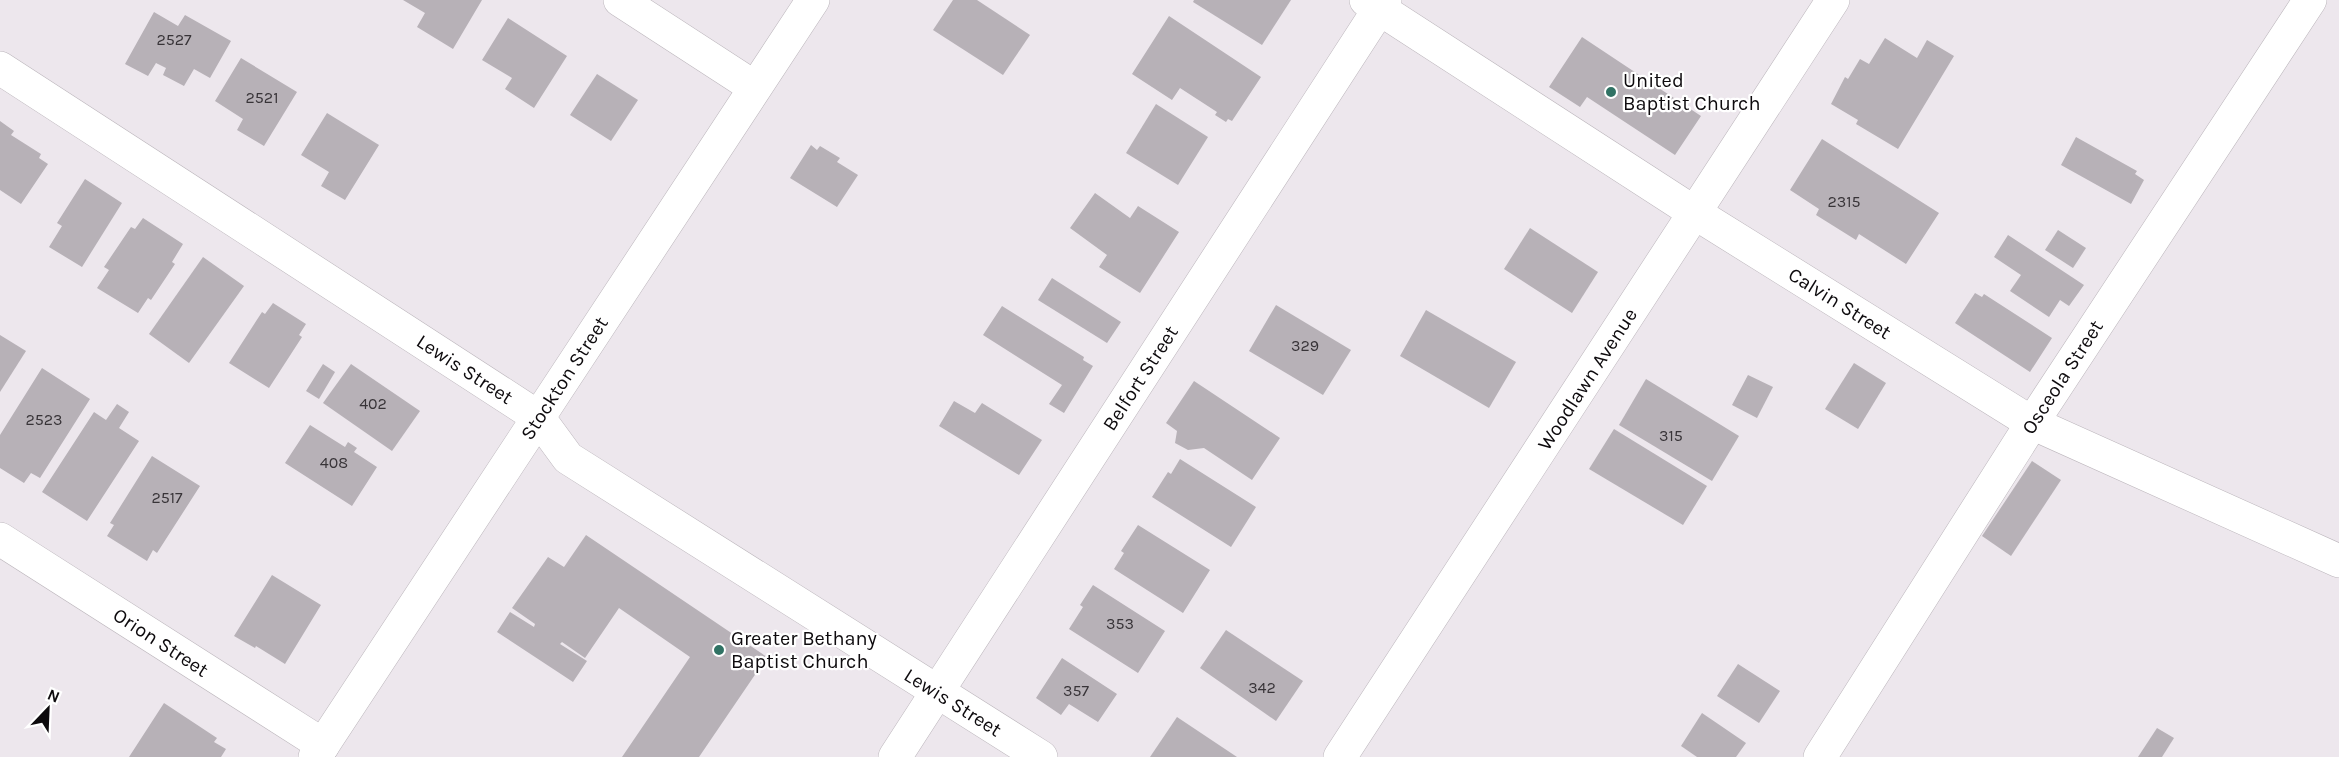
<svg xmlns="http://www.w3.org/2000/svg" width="2339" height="757" font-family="Karla,sans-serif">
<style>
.building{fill:#b7b1b7}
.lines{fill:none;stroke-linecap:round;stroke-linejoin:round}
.street-casing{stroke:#bcb6bc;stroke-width:34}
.secondary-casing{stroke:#bcb6bc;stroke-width:34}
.street{stroke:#fff;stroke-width:33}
.secondary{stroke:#fff;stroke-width:33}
.poi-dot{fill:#307264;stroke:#fff;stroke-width:2}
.labels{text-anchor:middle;stroke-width:4.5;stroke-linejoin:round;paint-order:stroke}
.number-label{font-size:16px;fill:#383438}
.poi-label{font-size:20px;fill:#0d0a0d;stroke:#fff;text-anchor:start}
.street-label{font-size:20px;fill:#0d0a0d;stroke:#fff}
</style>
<rect width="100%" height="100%" fill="#ede7ed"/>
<g class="building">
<path d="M 403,0 L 482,0 L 453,49 L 417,27 L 425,13 Z"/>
<path d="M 953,0 L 977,0 L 1030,35 L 1003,75 L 933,30 Z"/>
<path d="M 1194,0 L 1291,0 L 1262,45 L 1193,2 Z"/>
<path d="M 154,12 L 178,26 L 185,15 L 231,41 L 210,78 L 194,69 L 184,86 L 163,75 L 166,68 L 156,63 L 148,76 L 125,64 Z"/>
<path d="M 1169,16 L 1261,77 L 1232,121 L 1228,119 L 1226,122 L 1215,115 L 1217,112 L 1180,88 L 1172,100 L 1132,74 Z"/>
<path d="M 508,18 L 567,56 L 534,108 L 505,89 L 512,78 L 482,60 Z"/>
<path d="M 1582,37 L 1701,116 L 1675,155 L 1587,97 L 1580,107 L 1549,87 Z"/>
<path d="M 1885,38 L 1917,58 L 1927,40 L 1954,56 L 1898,149 L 1856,124 L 1858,120 L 1831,104 L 1845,77 L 1848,79 L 1860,59 L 1869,64 Z"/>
<path d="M 241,58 L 297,92 L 264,146 L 237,130 L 243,119 L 215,101 Z"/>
<path d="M 597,74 L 638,100 L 611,141 L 570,115 Z"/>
<path d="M 1156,104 L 1208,137 L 1178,185 L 1126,153 Z"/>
<path d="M 327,113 L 379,145 L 345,200 L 321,186 L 329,172 L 301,155 Z"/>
<path d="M 0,121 L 14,131 L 11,135 L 41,154 L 39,158 L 48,164 L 21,204 L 0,190 Z"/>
<path d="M 2076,137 L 2137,171 L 2135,174 L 2144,180 L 2131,204 L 2061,165 Z"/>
<path d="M 1822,139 L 1939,213 L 1906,264 L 1859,234 L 1856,240 L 1816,215 L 1819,209 L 1790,190 Z"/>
<path d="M 811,145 L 817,150 L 820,146 L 840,158 L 837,162 L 858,175 L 837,207 L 790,178 Z"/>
<path d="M 85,179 L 122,203 L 82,267 L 49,247 L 62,226 L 57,223 Z"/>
<path d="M 1095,193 L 1130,218 L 1138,206 L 1179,232 L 1140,293 L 1099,267 L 1107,255 L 1070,228 Z"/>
<path d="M 143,218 L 183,244 L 172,262 L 175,264 L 151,300 L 148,298 L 138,313 L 97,288 L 109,270 L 104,267 L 131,227 L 135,229 Z"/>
<path d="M 1530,228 L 1598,272 L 1572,313 L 1504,269 Z"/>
<path d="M 2058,230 L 2086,248 L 2073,268 L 2045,250 Z"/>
<path d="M 2008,235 L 2084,285 L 2069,306 L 2060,300 L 2049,317 L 2010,291 L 2021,275 L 1994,257 Z"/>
<path d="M 203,257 L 244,286 L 189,363 L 149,334 Z"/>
<path d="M 1052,278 L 1121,322 L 1107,343 L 1038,300 Z"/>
<path d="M 1975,293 L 1982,297 L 1984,294 L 2052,338 L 2030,372 L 1955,323 Z"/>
<path d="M 273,303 L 306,324 L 299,335 L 302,337 L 269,388 L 229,363 L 262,312 L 265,314 Z"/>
<path d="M 1276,305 L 1351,350 L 1323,395 L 1249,351 Z"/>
<path d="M 1002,306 L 1084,357 L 1083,360 L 1093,366 L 1064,413 L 1049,404 L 1062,385 L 983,335 Z"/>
<path d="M 1426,310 L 1516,362 L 1489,408 L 1400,356 Z"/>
<path d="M 0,335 L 26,351 L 0,392 Z"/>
<path d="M 1854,363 L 1886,383 L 1858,429 L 1825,409 Z"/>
<path d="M 323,364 L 335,372 L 319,399 L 306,391 Z"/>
<path d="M 351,364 L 420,411 L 392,451 L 323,403 Z"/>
<path d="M 42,368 L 90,399 L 40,478 L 31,473 L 24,483 L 0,468 L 0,435 Z"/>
<path d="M 1748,375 L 1773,387 L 1757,418 L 1732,405 Z"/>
<path d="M 1646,379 L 1739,436 L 1712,481 L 1619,425 Z"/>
<path d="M 1194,381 L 1280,438 L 1252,480 L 1204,448 L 1188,450 L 1175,443 L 1177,431 L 1166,423 Z"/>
<path d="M 954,401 L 975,413 L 982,403 L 1042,440 L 1019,475 L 939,426 Z"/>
<path d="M 117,404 L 129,412 L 119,428 L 139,441 L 87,521 L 42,492 L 94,412 L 106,420 Z"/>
<path d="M 310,425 L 345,447 L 348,442 L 357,448 L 354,452 L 377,467 L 352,506 L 285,463 Z"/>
<path d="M 1614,429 L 1707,486 L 1683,525 L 1589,469 Z"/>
<path d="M 152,456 L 200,486 L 157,553 L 153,550 L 147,561 L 107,536 L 114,525 L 110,523 Z"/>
<path d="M 1180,459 L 1256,507 L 1231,547 L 1152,497 L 1168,472 L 1171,474 Z"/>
<path d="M 2032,461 L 2061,480 L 2011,556 L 1982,536 Z"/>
<path d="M 1138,525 L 1210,570 L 1183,613 L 1114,569 L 1124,553 L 1121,551 Z"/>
<path d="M 586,535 L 767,657 L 699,757 L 622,757 L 690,657 L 619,608 L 585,658 L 562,642 L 560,644 L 587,661 L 573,682 L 497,632 L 510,612 L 534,627 L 535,624 L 512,608 L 548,557 L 564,567 Z"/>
<path d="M 272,575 L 321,605 L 285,664 L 256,646 L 255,648 L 234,636 Z"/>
<path d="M 1093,585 L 1165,631 L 1138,673 L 1069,629 L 1083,607 L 1080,605 Z"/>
<path d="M 1226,630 L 1303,681 L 1276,721 L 1200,668 Z"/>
<path d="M 1062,658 L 1117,694 L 1098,722 L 1069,704 L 1061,715 L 1036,698 Z"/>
<path d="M 1738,664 L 1780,691 L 1759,723 L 1717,696 Z"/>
<path d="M 164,703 L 217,738 L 214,742 L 226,749 L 221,757 L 129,757 Z"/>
<path d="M 1702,713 L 1746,743 L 1736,757 L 1697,757 L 1681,746 Z"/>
<path d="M 1177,717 L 1237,757 L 1150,757 Z"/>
<path d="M 2157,728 L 2174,738 L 2162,757 L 2138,757 Z"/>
</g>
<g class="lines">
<g class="street-casing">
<g id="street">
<path d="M 620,0 L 754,87"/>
<path d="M 1366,0 L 1695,213 L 2032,423 L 2339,561"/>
<path d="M 0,68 L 538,417 L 568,458 L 1041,757"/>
<path d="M 0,539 L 323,745"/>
<path d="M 895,757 L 1385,0"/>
<path d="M 1340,757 L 1833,0"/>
<path d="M 1820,757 L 2032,423 L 2310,0"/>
</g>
</g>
<g class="secondary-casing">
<path id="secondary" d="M 315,757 L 813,0"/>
</g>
<use href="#street" class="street"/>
<use href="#secondary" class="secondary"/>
</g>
<g class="poi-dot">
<circle cx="1611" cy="92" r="6"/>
<circle cx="719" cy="650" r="6"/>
</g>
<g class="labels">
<g class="number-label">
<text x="174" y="45">2527</text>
<text x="262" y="103">2521</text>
<text x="1844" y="207">2315</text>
<text x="1305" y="351">329</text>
<text x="373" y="409">402</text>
<text x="44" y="425">2523</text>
<text x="1671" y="441">315</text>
<text x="334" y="468">408</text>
<text x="167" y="503">2517</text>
<text x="1120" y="629">353</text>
<text x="1262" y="693">342</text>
<text x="1076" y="696">357</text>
</g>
<g class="poi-label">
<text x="1623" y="87">United<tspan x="1623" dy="23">Baptist Church</tspan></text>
<text x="731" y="645">Greater Bethany<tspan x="731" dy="23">Baptist Church</tspan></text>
</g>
<g class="street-label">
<text transform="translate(1840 303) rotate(32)" y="7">Calvin Street</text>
<text transform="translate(465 369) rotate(33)" y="7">Lewis Street</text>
<text transform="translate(2062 377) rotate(-57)" y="7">Osceola Street</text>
<text transform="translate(564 378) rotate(-57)" y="7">Stockton Street</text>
<text transform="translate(1140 378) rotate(-57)" y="7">Belfort Street</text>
<text transform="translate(1587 379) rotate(-57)" y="7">Woodlawn Avenue</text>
<text transform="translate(161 642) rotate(33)" y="7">Orion Street</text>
<text transform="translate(953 702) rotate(32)" y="7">Lewis Street</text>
</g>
</g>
<g transform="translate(48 709) rotate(23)" stroke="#ffffff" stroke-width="4.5" paint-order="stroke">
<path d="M0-4.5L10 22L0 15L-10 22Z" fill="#0d0a0d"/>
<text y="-9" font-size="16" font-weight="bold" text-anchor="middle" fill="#0d0a0d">N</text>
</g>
</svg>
